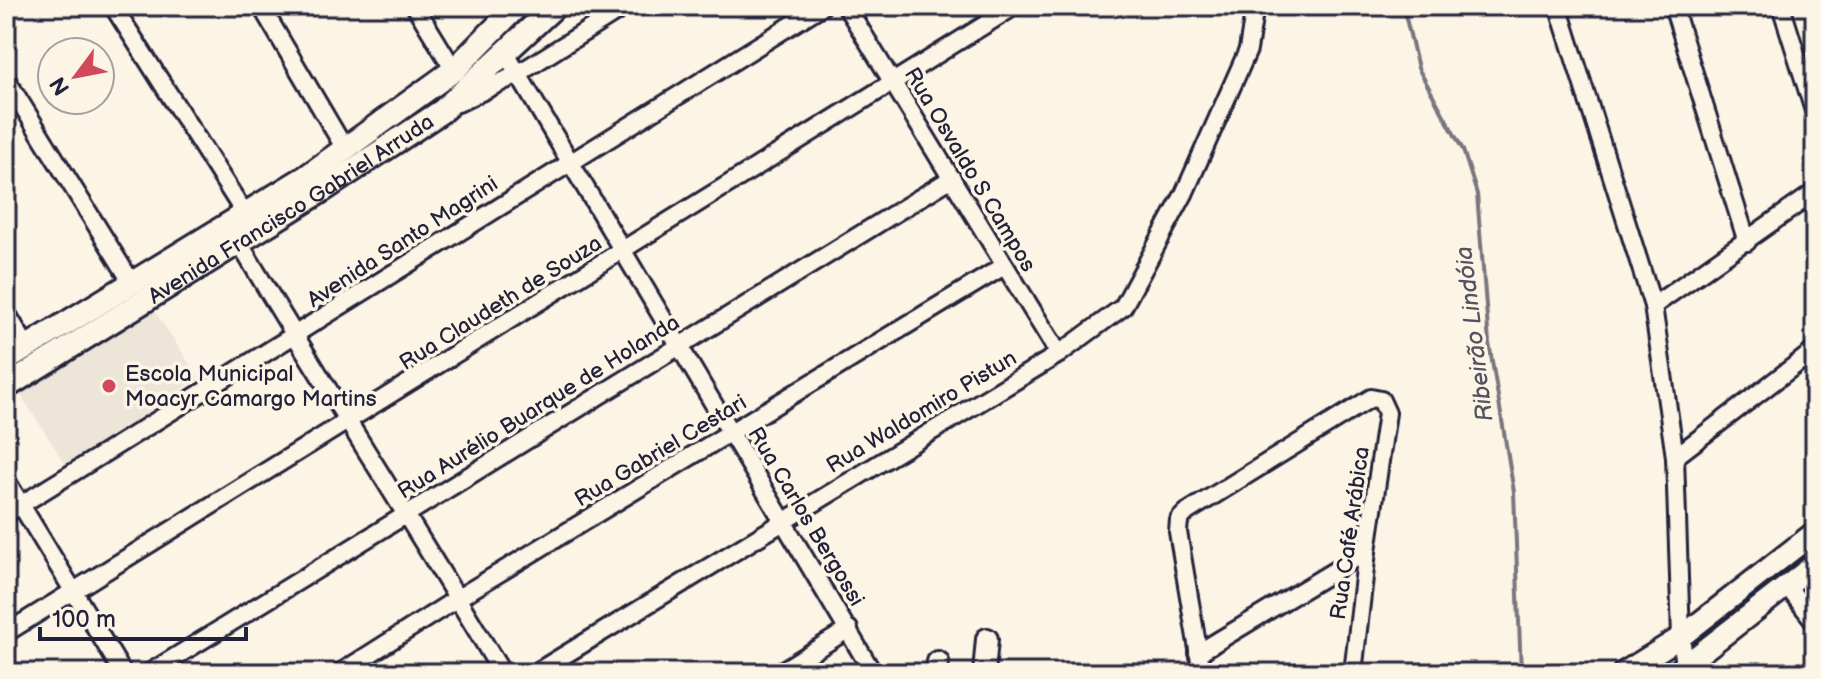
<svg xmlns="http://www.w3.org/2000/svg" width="1821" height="679" font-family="'Balsamiq Sans',sans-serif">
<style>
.built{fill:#ece5d8}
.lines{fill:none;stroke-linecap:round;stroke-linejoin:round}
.stream{stroke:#78757e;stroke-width:4}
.minor-casing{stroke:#22223b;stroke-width:22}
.tertiary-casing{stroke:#22223b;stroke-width:26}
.secondary-casing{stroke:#22223b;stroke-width:28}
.minor{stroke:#fcf5e5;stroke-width:16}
.tertiary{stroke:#fcf5e5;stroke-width:20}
.secondary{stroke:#fcf5e5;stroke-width:22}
.poi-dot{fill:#d1495b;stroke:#fcf5e5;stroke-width:3}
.labels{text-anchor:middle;stroke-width:7;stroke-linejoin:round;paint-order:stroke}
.street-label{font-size:22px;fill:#22223b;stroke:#fcf5e5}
.poi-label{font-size:22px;fill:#22223b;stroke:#fcf5e5;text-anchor:start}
.water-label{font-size:24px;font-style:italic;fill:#545362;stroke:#fcf5e5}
</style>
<rect width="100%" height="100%" fill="#fcf5e5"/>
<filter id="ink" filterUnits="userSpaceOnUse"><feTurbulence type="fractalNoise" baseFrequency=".0125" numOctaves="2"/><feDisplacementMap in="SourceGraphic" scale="16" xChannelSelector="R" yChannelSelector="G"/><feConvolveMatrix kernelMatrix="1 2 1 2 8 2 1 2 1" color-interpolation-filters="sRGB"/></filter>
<g filter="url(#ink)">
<path class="built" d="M 152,307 L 199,378 L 66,465 L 20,394 Z"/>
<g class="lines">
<path class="stream" d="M 1403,6 L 1418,68 L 1463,150 L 1477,194 L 1489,343 L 1514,492 L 1521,673"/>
<g class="minor-casing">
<g id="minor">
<path d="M 113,6 L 245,214"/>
<path d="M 261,6 L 345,149"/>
<path d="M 415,6 L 454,70"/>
<path d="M 846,6 L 1059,354"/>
<path d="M 1558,6 L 1653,306 L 1675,457 L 1681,637 L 1686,671"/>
<path d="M 1673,6 L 1747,242"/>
<path d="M 1781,6 L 1815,114"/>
<path d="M 505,52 L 873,673"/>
<path d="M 6,79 L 132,283"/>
<path d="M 458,103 L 516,75 L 626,6"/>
<path d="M 234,234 C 321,382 415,525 502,673"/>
<path d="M 1653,306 L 1815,192"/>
<path d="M 1675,457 L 1815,350"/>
<path d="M 6,480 L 123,673"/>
<path d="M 6,514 C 279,346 549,173 822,6"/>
<path d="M 1787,586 L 1815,622"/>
<path d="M 6,633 L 1015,6"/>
<path d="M 1198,653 L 1367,551"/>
<path d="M 149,673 L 952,178"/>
<path d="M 340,673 L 458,598 L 1004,266"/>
<path d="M 535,673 L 1059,354 L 1123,307 L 1184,194 L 1248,50 L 1255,6"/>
<path d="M 778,673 L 849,629"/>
<path d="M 1202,673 L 1178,532 L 1179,520 L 1187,512 L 1371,398 L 1381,400 L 1387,413 L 1367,551 L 1353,673"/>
</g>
</g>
<g class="tertiary-casing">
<g id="tertiary">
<path d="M 6,316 L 25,348"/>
<path d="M 936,673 L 938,662"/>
<path d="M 984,673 L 987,639"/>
<path d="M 1623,673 L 1681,637 L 1815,532"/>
<path d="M 1675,673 L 1815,564"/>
</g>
</g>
<g class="secondary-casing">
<g id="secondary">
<path d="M 6,360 L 306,177 L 454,70 L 517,6"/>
<path id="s1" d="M 6,387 L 323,190 L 442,111 L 555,6"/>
</g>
</g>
<use href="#minor" class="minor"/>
<use href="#tertiary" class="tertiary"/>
<use href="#secondary" class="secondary"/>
</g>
</g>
<circle class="poi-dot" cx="109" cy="386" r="8"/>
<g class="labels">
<g class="street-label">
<text transform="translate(971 169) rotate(59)" y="8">Rua Osvaldo S Campos</text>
<text dy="8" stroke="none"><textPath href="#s1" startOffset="336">Avenida Francisco Gabriel Arruda</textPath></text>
<text transform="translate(402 241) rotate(-33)" y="8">Avenida Santo Magrini</text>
<text transform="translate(500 302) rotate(-32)" y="8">Rua Claudeth de Souza</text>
<text transform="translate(538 406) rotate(-32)" y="8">Rua Aurélio Buarque de Holanda</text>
<text transform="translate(921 411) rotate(-31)" y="8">Rua Waldomiro Pistun</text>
<text transform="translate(660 450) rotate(-31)" y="8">Rua Gabriel Cestari</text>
<text transform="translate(807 516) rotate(59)" y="8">Rua Carlos Bergossi</text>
<text transform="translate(1349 533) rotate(-82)" y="8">Rua Café Arábica</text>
</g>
<g class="poi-label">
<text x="125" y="381">Escola Municipal<tspan x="125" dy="25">Moacyr Camargo Martins</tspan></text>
</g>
<g class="water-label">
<text transform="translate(1474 334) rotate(-97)" y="8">Ribeirão Lindóia</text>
</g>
</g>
<rect width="1821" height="679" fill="none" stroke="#fcf5e5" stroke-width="32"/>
<rect x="16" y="16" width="1789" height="647" fill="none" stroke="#22223b" stroke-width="3" filter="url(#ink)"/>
<g transform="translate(76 76) rotate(238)"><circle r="38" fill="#fcf5e5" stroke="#a5a1a1" stroke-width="2"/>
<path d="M0-6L14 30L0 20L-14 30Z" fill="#d1495b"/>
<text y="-12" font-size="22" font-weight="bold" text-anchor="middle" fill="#22223b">N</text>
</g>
<path d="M40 627v12h206v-12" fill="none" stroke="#22223b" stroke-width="4"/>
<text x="52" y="627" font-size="24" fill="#22223b" stroke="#fcf5e5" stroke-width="6" paint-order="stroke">100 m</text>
</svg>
